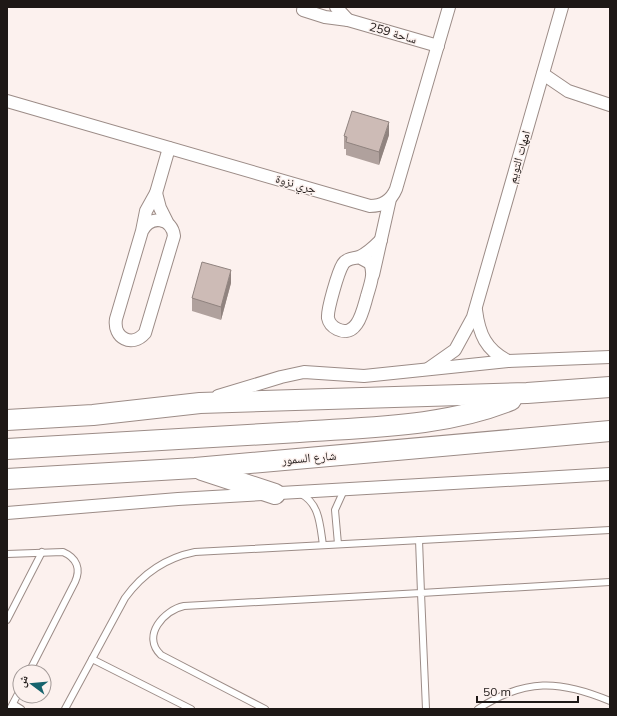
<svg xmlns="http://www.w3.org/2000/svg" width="617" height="716" font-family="Mulish,'Noto Naskh Arabic',sans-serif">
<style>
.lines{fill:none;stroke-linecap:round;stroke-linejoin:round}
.service-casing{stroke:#9c8c87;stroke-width:8}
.minor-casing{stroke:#9c8c87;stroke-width:14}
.primary-casing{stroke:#9c8c87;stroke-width:22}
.service{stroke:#fff;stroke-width:6}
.minor{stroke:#fff;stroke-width:12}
.primary{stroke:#fff;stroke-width:20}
.wall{fill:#b0a19d}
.shaded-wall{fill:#90837f}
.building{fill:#cdbbb6;stroke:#90837f}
.labels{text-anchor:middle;stroke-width:3;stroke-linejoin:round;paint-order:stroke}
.street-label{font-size:12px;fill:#1e1816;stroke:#fcf1ee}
</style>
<rect width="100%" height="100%" fill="#fcf1ee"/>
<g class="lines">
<g class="service-casing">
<g id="service">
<path d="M 301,494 C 320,504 320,526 323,545"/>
<path d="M 338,544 L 335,510 L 344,490"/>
<path d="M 7,554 L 63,552 C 77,558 81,569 75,582 L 29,672"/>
<path d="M 7,620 L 42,552"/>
<path d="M 92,659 L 191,709"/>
<path d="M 13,704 L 21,709"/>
<path d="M 10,709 L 20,690"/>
<path d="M 65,709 L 125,598 C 143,573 165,558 195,552 L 610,530"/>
<path d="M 265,709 L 161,655 C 141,636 164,610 184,606 L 421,593 L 419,540"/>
<path d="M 426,709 L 421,593 L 610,582"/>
<path d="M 478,709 C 525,678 560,680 610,701"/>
</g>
</g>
<g class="minor-casing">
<g id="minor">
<path d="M 336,7 L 348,20"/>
<path d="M 303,10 L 325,17 L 348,20 L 438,46"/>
<path d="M 543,74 L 568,91 L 610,105"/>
<path d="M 7,101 L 370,206 C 382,206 391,201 396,189 L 449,7"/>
<path d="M 156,193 L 160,208 L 167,222"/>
<path d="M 142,231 C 151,214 172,218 174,236 L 145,333 C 132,348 113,338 116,319 L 142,231 L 146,211 L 156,193 L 169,148"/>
<path d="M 359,257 L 370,263 C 375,274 370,285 367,296 C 363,309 358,339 337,329 C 333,327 329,323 328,318 C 327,310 338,272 343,264 C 347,258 353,259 359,257 C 367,254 375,246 381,240"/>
<path d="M 373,275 L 390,199"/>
<path d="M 476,310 C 479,334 486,350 508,361"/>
<path d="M 428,369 L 455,350 L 473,317 L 562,7"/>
<path d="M 218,396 L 281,377 L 304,372 L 364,376 L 508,361 L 610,357"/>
<path d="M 7,513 L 178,499 L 610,474"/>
</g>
</g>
<g class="primary-casing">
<g id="primary">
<path d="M 7,420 L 93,415 L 200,403 L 527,393 L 610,387"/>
<path d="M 7,449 C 105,444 202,438 299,432 C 369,427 445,427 511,400"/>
<path d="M 202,470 L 275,494"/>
<path d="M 7,479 L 195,468 L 610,431"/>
</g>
</g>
<use href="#service" class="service"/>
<use href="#minor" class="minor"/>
<use href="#primary" class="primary"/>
</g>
<g class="wall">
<path d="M 389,135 L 379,165 L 346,155 L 346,149 L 344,149 L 344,136 Z"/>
<path d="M 231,283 L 221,320 L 192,311 L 192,298 Z"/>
</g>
<g class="shaded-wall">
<path d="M 389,122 L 389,135 L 379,165 L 379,152 Z"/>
<path d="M 231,270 L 231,283 L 221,320 L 221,307 Z"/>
</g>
<g class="building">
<path d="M 352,111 L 389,122 L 379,152 L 346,142 L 347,137 L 344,136 Z"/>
<path d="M 202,262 L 231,270 L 221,307 L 192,298 Z"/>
</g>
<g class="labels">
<g class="street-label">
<text transform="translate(393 33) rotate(16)" y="4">ساحة 259</text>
<text transform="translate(519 157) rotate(-74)" y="4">امهات التويم</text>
<text transform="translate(296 184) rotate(16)" y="4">جري نزوة</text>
<text transform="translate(309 458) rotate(-5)" y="4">شارع السمور</text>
</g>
</g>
<rect width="617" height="716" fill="none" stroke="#1e1816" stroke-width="16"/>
<g transform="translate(32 684) rotate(286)"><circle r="19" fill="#fcf1ee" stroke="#a39a98"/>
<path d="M0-3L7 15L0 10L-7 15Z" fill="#16636d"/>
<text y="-6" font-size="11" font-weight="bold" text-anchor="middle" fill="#1e1816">ش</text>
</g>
<path d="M477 696v6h101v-6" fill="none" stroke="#1e1816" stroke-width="2"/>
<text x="483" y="696" font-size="12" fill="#1e1816" stroke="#fcf1ee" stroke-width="3" paint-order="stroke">50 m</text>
</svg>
